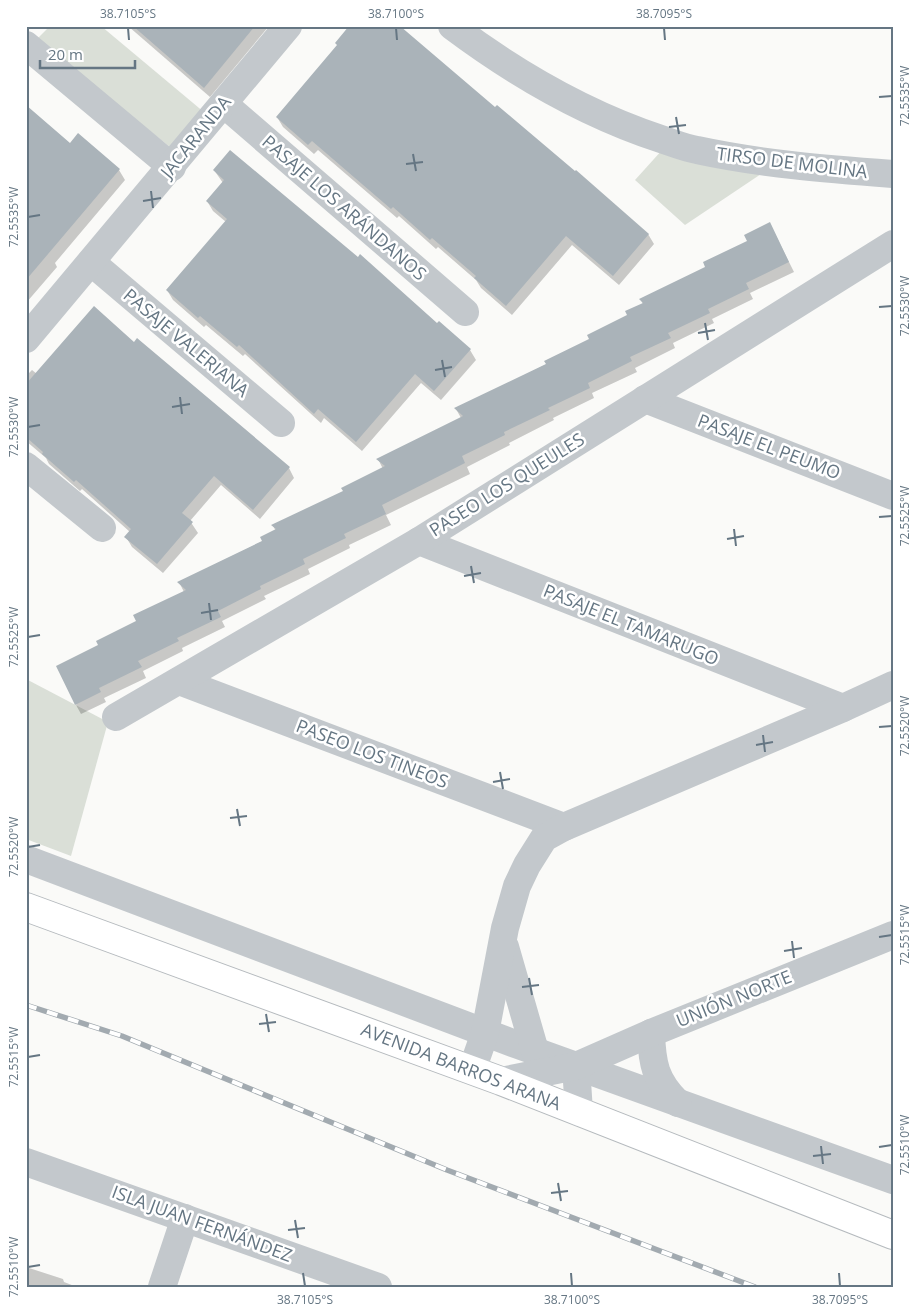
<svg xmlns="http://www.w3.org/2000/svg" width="919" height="1313" font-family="'Open Sans',sans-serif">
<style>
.green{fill:#dadfd7}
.shadow{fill:#0003}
.building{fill:#aab3b9}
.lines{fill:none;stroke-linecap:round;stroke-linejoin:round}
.major-casing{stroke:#b5babe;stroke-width:30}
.minor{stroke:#c3c8cc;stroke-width:28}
.major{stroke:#fff;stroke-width:28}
.rail-casing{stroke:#a2aab0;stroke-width:5.5}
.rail{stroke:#fff;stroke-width:4;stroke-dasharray:11;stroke-linecap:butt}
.ticks{fill:none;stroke:#657683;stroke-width:2}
.labels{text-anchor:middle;stroke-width:5;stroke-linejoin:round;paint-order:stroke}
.street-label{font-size:18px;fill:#657683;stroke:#fff}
.neatline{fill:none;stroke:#657683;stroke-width:2}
.ticks-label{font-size:12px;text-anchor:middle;fill:#657683}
</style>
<rect width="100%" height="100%" fill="#fafaf8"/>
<g class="green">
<path d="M 50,26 L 101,26 L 205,113 L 175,151 L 36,40 Z"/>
<path d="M 663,149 L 770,168 L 685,225 L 635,180 Z"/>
<path d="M 26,679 L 108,722 L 71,856 L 26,839 Z"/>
</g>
<g class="shadow">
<path d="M 128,26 L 269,26 L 210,97 Z"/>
<path d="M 26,107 L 70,144 L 78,135 L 119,170 L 125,180 L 55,263 L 57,267 L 26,303 Z"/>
<path d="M 496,109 L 648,234 L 654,244 L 619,285 L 572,245 L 512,315 L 481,288 L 476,280 L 438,247 L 436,249 L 399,216 L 397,218 L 318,150 L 314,154 L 283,127 L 277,117 Z"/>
<path d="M 214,170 L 437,325 L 470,350 L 476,360 L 441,400 L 421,383 L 362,451 L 324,418 L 321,423 L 245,354 L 243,356 L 206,325 L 204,327 L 173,300 L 167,290 L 226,222 L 213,211 L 207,201 L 223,183 Z"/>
<path d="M 775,234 L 794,272 L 750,293 L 753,299 L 712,319 L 714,323 L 673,343 L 675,348 L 635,368 L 637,372 L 592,393 L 594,398 L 553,418 L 554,420 L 509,443 L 510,445 L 467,467 L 470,474 L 386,515 L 391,525 L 349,545 L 350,548 L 308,569 L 310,574 L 264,596 L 266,599 L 222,621 L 225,627 L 182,648 L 183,651 L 143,671 L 146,678 L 104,698 L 106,702 L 81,714 L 76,705 L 100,646 L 184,592 L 179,582 L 263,541 L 276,531 L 273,526 L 344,492 L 383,469 L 378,459 L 461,418 L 456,409 L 547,364 L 591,340 L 629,316 L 643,304 L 641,300 Z"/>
<path d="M 134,343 L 289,468 L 294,478 L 260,519 L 221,485 L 190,521 L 198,533 L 163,573 L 132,547 L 126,537 L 130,532 L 82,489 L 80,491 L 49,464 L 46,458 L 26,441 L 26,376 L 32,370 L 37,374 Z"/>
<path d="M 26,1267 L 63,1279 L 64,1282 L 77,1287 L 26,1287 Z"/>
</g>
<g class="building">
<path d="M 133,26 L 255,26 L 204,88 Z"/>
<path d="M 349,26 L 400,26 L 495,107 L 497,105 L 575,171 L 576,170 L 649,234 L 613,276 L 566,236 L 506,306 L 474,278 L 476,276 L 432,238 L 430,240 L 393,207 L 391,209 L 312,141 L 308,145 L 276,117 L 337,45 L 335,43 Z"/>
<path d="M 26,105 L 70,143 L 78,133 L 120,169 L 26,280 Z"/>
<path d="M 230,150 L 358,257 L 360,254 L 437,323 L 439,321 L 471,349 L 434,391 L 415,374 L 356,442 L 318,409 L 314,414 L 239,345 L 237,347 L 200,316 L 198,318 L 166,290 L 227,219 L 206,201 L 224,180 L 213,170 Z"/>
<path d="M 770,222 L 789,262 L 746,283 L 749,289 L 708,309 L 710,313 L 668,333 L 671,338 L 630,357 L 632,361 L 588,383 L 590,388 L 548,408 L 550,410 L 504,432 L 505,435 L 462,456 L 465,463 L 382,505 L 386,514 L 344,534 L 346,538 L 303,559 L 305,564 L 260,586 L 261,589 L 218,611 L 221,617 L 177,638 L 179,641 L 138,661 L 142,667 L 99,688 L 101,692 L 75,705 L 56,666 L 98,645 L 96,641 L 136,621 L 133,615 L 186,590 L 177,582 L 262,541 L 260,537 L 276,529 L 271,525 L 343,491 L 341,488 L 385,466 L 376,459 L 463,416 L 454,408 L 546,364 L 544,361 L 589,339 L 587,335 L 627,315 L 625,311 L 643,303 L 639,299 L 705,267 L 703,262 L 747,241 L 744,235 Z"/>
<path d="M 94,306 L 134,342 L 137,338 L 290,467 L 253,510 L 214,476 L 182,513 L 193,522 L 157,564 L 124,537 L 131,529 L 76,480 L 74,482 L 42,454 L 43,452 L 26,437 L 26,384 Z"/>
</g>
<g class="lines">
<g class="major-casing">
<path id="major" d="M 26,907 L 501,1081 L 893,1235"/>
</g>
<g class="minor">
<path d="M 452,26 C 516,74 585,114 661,139 C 673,143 685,148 697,150 C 762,164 827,169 893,174"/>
<path d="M 26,45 L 172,167"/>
<path d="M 224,104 L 465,312"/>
<path d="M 91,262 L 281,423"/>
<path d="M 26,339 L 288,26"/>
<path d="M 645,399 L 893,496"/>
<path d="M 26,466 L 102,528"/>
<path d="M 419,541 L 843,708"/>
<path d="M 179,681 L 564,827"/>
<path d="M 116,717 L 419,541 L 893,244"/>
<path d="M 26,859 L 518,1045 L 893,1180"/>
<path d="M 505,947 L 535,1051"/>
<path d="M 651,1033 C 652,1063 655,1081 678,1103"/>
<path d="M 576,1066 L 579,1112"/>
<path d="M 472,1070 L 485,1033 L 505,928 L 517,886 L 527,865 L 544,838 L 564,827 L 843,708 L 893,685"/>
<path d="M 501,1081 L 576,1066 L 651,1033 L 893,935"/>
<path d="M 26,1162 L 378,1287"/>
<path d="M 162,1287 L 185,1218"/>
</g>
<use href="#major" class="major"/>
<g class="rail-casing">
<path id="rail" d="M 26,1005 L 122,1036 L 447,1170 L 755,1287"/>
</g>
<use href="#rail" class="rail"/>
</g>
<path class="ticks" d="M 128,28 L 129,40M 396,28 L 397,40M 664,28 L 665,40M 879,97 L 892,96M 676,117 L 679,134M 669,127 L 686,125M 413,154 L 416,171M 406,164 L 423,162M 151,191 L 153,208M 143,201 L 161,198M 28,217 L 40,215M 879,307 L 892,306M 705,323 L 708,340M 698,333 L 715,330M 442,360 L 445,377M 435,370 L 452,367M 180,397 L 182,414M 172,407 L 190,404M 28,427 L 40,425M 879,517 L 892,516M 734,529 L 736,546M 727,539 L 744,536M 471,566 L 474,583M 464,576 L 481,573M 209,603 L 211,620M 201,613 L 218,610M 28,637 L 40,635M 879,727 L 892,726M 763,735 L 765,752M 756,745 L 773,742M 500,772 L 503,789M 493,782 L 510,779M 237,809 L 240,826M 230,818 L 247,816M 28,847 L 40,845M 879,937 L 892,935M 792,941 L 794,958M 784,951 L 802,948M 529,978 L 532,995M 522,987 L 539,985M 266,1014 L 269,1032M 259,1024 L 276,1022M 28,1057 L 40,1055M 821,1146 L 823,1164M 879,1147 L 892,1145M 813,1156 L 831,1154M 558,1183 L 561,1201M 551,1193 L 568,1191M 295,1220 L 298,1238M 288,1230 L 305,1228M 28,1267 L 40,1265M 303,1273 L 305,1286M 571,1273 L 572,1286M 839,1273 L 840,1286"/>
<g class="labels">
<g class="street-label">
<text transform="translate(196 137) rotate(-51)" y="6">JACARANDA</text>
<text transform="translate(792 163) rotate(7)" y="6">TIRSO DE MOLINA</text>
<text transform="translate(344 208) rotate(41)" y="6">PASAJE LOS ARÁNDANOS</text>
<text transform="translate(186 343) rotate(40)" y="6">PASAJE VALERIANA</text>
<text transform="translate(769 447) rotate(21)" y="6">PASAJE EL PEUMO</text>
<text transform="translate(507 485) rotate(-32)" y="6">PASEO LOS QUEULES</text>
<text transform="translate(631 625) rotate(22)" y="6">PASAJE EL TAMARUGO</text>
<text transform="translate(372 754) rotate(21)" y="6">PASEO LOS TINEOS</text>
<text transform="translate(734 999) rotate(-22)" y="6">UNIÓN NORTE</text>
<text transform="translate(461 1067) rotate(21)" y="6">AVENIDA BARROS ARANA</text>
<text transform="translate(202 1224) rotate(20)" y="6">ISLA JUAN FERNÁNDEZ</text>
</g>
</g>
<rect width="919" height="1313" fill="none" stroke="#ffffff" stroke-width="55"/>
<path d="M40 60v8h95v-8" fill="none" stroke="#657683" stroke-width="2.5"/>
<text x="48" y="60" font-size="15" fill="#657683" stroke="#ffffff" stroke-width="4" paint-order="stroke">20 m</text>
<rect x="28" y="28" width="864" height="1258" class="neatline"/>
<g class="ticks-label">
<text x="128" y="18">38.7105°S</text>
<text x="396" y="18">38.7100°S</text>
<text x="664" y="18">38.7095°S</text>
<text transform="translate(905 96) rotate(-90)" y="4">72.5535°W</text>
<text transform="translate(14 217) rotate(-90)" y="4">72.5535°W</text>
<text transform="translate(905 306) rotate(-90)" y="4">72.5530°W</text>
<text transform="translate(14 427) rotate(-90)" y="4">72.5530°W</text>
<text transform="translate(905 516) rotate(-90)" y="4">72.5525°W</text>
<text transform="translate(14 637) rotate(-90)" y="4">72.5525°W</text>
<text transform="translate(905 726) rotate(-90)" y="4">72.5520°W</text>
<text transform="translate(14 847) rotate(-90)" y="4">72.5520°W</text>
<text transform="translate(905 935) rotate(-90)" y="4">72.5515°W</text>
<text transform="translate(14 1057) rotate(-90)" y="4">72.5515°W</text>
<text transform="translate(905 1145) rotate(-90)" y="4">72.5510°W</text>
<text transform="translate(14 1267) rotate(-90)" y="4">72.5510°W</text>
<text x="305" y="1304">38.7105°S</text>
<text x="572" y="1304">38.7100°S</text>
<text x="840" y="1304">38.7095°S</text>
</g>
</svg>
